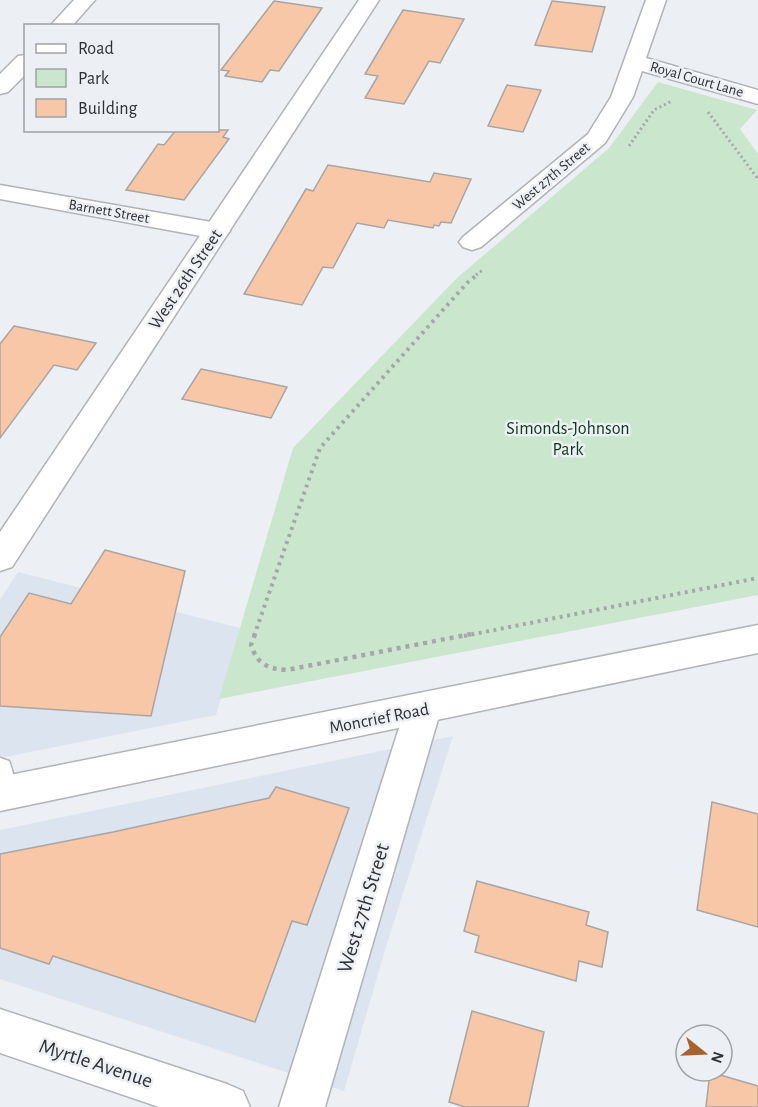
<svg xmlns="http://www.w3.org/2000/svg" width="758" height="1107" font-family="'Alegreya Sans',sans-serif">
<style>
.built{fill:#dce4ef}
.green{fill:#cae7cd}
.building{fill:#f7c7a8;stroke:#aaa5a2;stroke-width:1.5}
.lines{fill:none;stroke-linecap:round;stroke-linejoin:round}
.lane-casing{stroke:#b0b3b7;stroke-width:3}
.street-casing{stroke:#b0b3b7;stroke-width:3}
.secondary-casing{stroke:#b0b3b7;stroke-width:3}
.path-far2{stroke:#a5a7ab;stroke-width:3;stroke-dasharray:2 3;stroke-linecap:butt}
.path-far1{stroke:#a5a7ab;stroke-width:4;stroke-dasharray:3 4.5;stroke-linecap:butt}
.path{stroke:#a5a7ab;stroke-width:4.5;stroke-dasharray:4 5;stroke-linecap:butt}
.lane{fill:#fff;fill-rule:evenodd}
.street{fill:#fff;fill-rule:evenodd}
.secondary{fill:#fff;fill-rule:evenodd}
.labels{text-anchor:middle;stroke-width:5;stroke-linejoin:round;paint-order:stroke}
.far-street-label{font-size:15px;fill:#2f3032;stroke:#eceff4}
.street-label{font-size:18px;fill:#2f3032;stroke:#eceff4}
.park-label{font-size:18px;fill:#0c3b18;stroke:#eceff4}
.near-street-label{font-size:21px;fill:#2f3032;stroke:#eceff4}
</style>
<rect width="100%" height="100%" fill="#eceff4"/>
<g class="built">
<path d="M 18,572 L 240,628 L 216,715 L 0,758 L 0,600 Z"/>
<path d="M 453,736 L 385,950 L 344,1091 L 0,979 L 0,830 Z"/>
</g>
<path class="green" d="M 658,82 L 757,110 L 740,129 L 758,154 L 758,595 L 219,699 L 293,448 L 457,278 L 609,148 Z"/>
<g class="building">
<path d="M 274,1 L 322,8 L 279,71 L 270,70 L 262,82 L 225,76 L 229,71 L 221,70 Z"/>
<path d="M 552,1 L 605,7 L 592,52 L 535,45 Z"/>
<path d="M 403,10 L 464,19 L 440,63 L 429,61 L 404,104 L 365,98 L 378,76 L 365,74 Z"/>
<path d="M 507,85 L 541,90 L 523,132 L 488,126 Z"/>
<path d="M 176,130 L 228,130 L 223,137 L 229,139 L 184,200 L 126,190 L 158,144 L 164,145 Z"/>
<path d="M 328,165 L 430,182 L 434,173 L 471,179 L 451,223 L 441,222 L 439,226 L 434,225 L 433,228 L 388,220 L 384,228 L 357,223 L 333,268 L 323,267 L 302,305 L 244,294 L 306,189 L 313,191 Z"/>
<path d="M 14,326 L 96,343 L 77,370 L 54,365 L 0,438 L 0,344 Z"/>
<path d="M 201,369 L 287,387 L 271,418 L 182,399 Z"/>
<path d="M 105,550 L 185,571 L 151,716 L 0,706 L 0,637 L 29,593 L 71,604 Z"/>
<path d="M 276,787 L 349,808 L 307,925 L 292,921 L 255,1022 L 53,956 L 49,964 L 0,948 L 0,854 L 113,832 L 269,798 Z"/>
<path d="M 712,802 L 758,814 L 758,927 L 697,910 Z"/>
<path d="M 477,881 L 589,912 L 586,925 L 608,932 L 602,967 L 579,961 L 576,981 L 475,952 L 479,936 L 464,931 Z"/>
<path d="M 472,1011 L 544,1032 L 528,1107 L 465,1107 L 449,1102 Z"/>
<path d="M 710,1072 L 758,1086 L 758,1107 L 706,1107 Z"/>
</g>
<g class="lines">
<g class="lane-casing">
<path id="lane" d="M 0,758 L 9,761 C 14,773 17,789 12,801 L 3,804 L 0,803 Z"/>
</g>
<g class="street-casing">
<g id="street">
<path d="M 74,0 L 95,0 L 72,26 L 50,26 Z"/>
<path d="M 646,0 L 666,0 L 646,58 L 758,90 L 758,104 L 642,71 L 633,97 L 605,143 L 481,247 L 472,250 L 463,247 L 459,242 L 463,237 L 588,134 L 611,97 Z"/>
<path d="M 26,55 L 26,74 L 8,92 L 0,94 L 0,74 L 18,56 Z"/>
<path d="M 0,185 L 217,223 L 226,226 L 230,231 L 226,236 L 217,239 L 0,199 Z"/>
<path d="M 423,693 L 436,698 L 441,709 L 325,1107 L 279,1107 L 405,709 L 410,698 Z"/>
</g>
</g>
<g class="secondary-casing">
<g id="secondary">
<path d="M 359,0 L 379,0 L 12,567 L 0,571 L 0,532 Z"/>
<path d="M 758,625 L 758,653 L 0,811 L 0,777 Z"/>
<path d="M 0,1009 L 227,1084 L 243,1091 L 250,1107 L 159,1107 L 0,1053 Z"/>
</g>
</g>
<g class="path-far2">
<path d="M 708,112 L 758,179"/>
<path d="M 629,146 L 654,110 L 672,101"/>
<path d="M 476,275 L 484,269"/>
</g>
<g class="path-far1">
<path d="M 254,636 L 320,448 L 467,283 L 478,274"/>
<path d="M 464,636 L 758,578"/>
</g>
<path class="path" d="M 255,634 L 251,645 C 257,664 268,669 287,670 L 471,634"/>
<use href="#lane" class="lane"/>
<use href="#street" class="street"/>
<use href="#secondary" class="secondary"/>
</g>
<g class="labels">
<g class="far-street-label">
<text transform="translate(697 79) rotate(16)" y="5">Royal Court Lane</text>
<text transform="translate(551 176) rotate(-40)" y="5">West 27th Street</text>
<text transform="translate(109 211) rotate(10)" y="5">Barnett Street</text>
</g>
<g class="street-label">
<text transform="translate(185 279) rotate(-56)" y="6">West 26th Street</text>
<text transform="translate(379 718) rotate(-11)" y="6">Moncrief Road</text>
</g>
<g class="park-label">
<text x="568" y="434">Simonds-Johnson<tspan x="568" dy="21">Park</tspan></text>
</g>
<g class="near-street-label">
<text transform="translate(363 908) rotate(-73)" y="7">West 27th Street</text>
<text transform="translate(96 1063) rotate(18)" y="7">Myrtle Avenue</text>
</g>
</g>
<rect x="24" y="24" width="195" height="108" fill="#eceff4" stroke="#a0a3a6" stroke-width="1.5"/>
<rect x="36" y="44" width="30" height="9" fill="#ffffff" stroke="#a0a3a6" stroke-width="1.5"/>
<text x="78" y="54" font-size="18" fill="#2f3032">Road</text>
<rect x="36" y="69" width="30" height="18" fill="#cae7cd" stroke="#a0a3a6" stroke-width="1.5"/>
<text x="78" y="84" font-size="18" fill="#2f3032">Park</text>
<rect x="36" y="99" width="30" height="18" fill="#f7c7a8" stroke="#a0a3a6" stroke-width="1.5"/>
<text x="78" y="114" font-size="18" fill="#2f3032">Building</text>
<g transform="translate(704 1053) rotate(108)"><circle r="28" fill="#eceff4" stroke="#a0a3a6" stroke-width="1.5"/>
<path d="M0-4.5L10 22L0 15L-10 22Z" fill="#a66231"/>
<text y="-9" font-size="16" font-weight="bold" text-anchor="middle" fill="#2f3032">N</text>
</g>
</svg>
